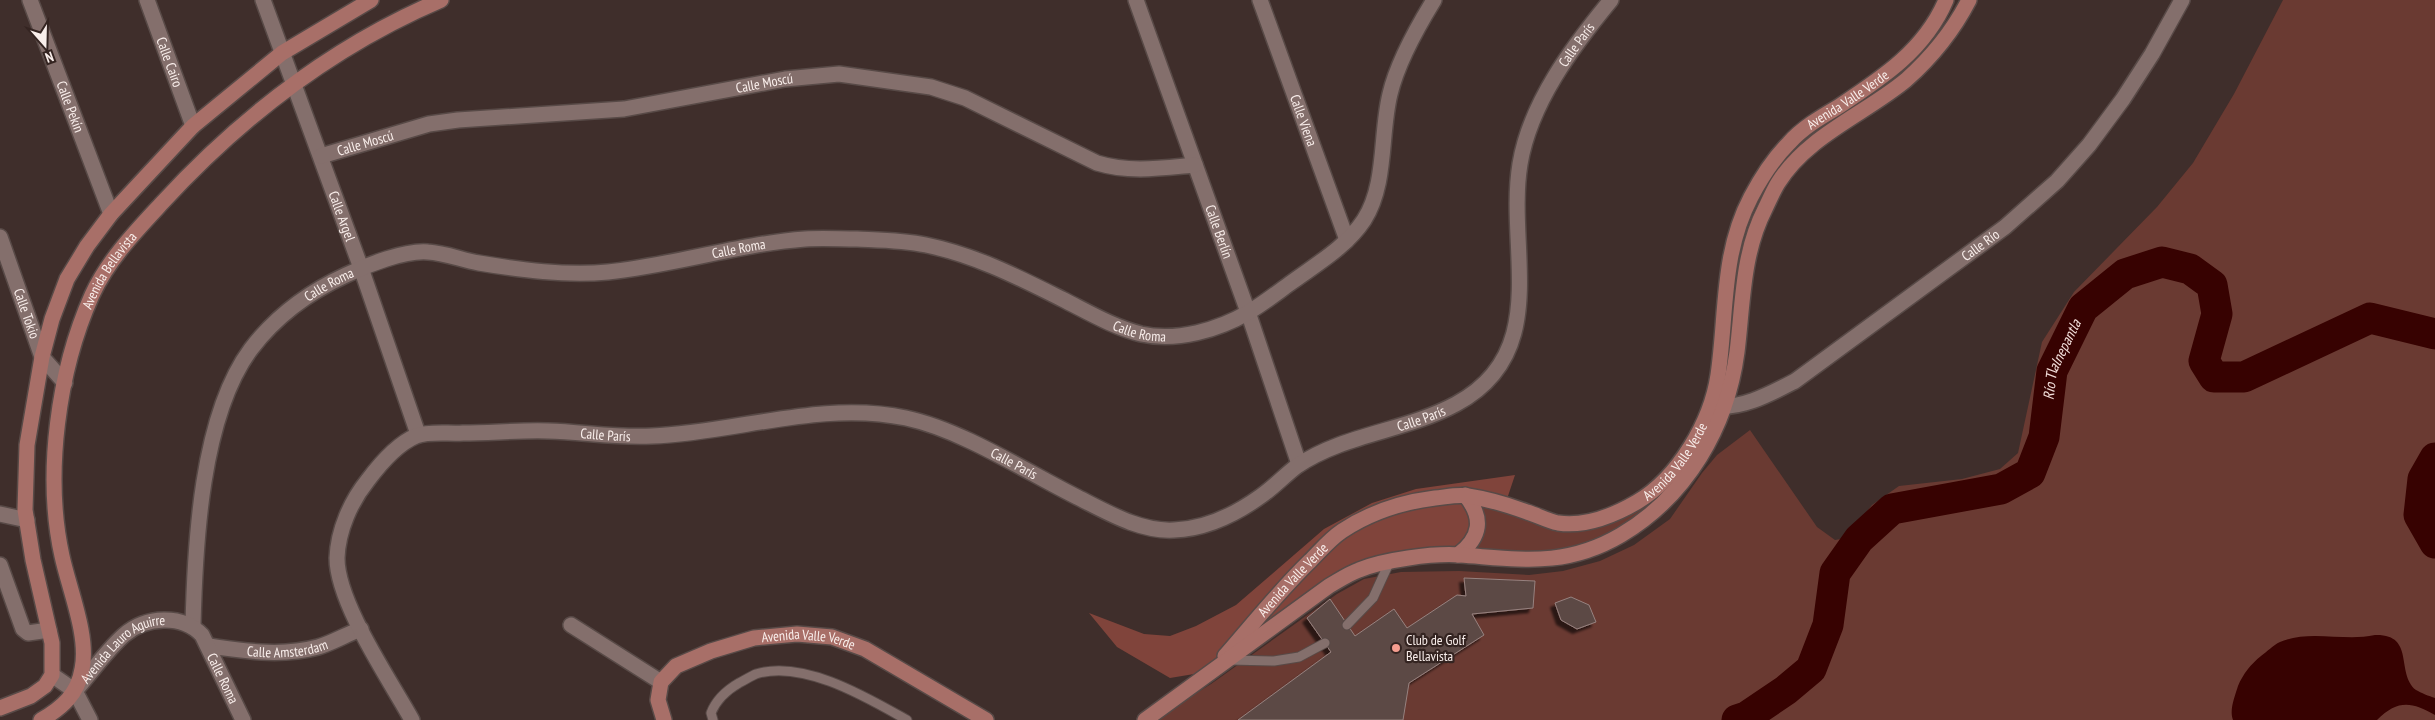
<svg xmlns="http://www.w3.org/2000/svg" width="2435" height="720" font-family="'PT Sans Narrow',sans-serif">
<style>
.green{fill:#6a3a32}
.forest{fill:#80443b}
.water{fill:#370201}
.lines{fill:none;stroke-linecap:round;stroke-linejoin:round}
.river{stroke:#370201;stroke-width:31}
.building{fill:#5b4845;stroke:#97827f;filter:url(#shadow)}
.lane-casing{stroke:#584a47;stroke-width:11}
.street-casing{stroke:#584a47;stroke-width:18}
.secondary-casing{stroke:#584a47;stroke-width:18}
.lane{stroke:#846f6c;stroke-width:9}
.street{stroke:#846f6c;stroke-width:15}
.secondary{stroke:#a86f68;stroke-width:15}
.poi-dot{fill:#f59d8f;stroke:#342421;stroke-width:2}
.labels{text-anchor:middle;stroke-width:4.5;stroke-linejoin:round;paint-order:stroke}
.street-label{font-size:14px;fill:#f9eeeb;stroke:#342421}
.poi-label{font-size:14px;fill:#f9eeeb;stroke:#342421;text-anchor:start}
.water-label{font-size:15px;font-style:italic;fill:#f3dfdb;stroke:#342421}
</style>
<defs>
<filter id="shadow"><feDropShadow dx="-4.5" dy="4.5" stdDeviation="1" flood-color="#0009"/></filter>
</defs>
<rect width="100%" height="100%" fill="#3f2e2b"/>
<g class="green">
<path d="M 2283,0 L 2435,0 L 2435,720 L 1153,720 L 1211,684 L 1337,594 L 1364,579 L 1401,572 L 1459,571 L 1529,575 L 1563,571 L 1600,561 L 1634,545 L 1670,519 L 1702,473 L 1717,455 L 1750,430 L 1817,527 L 1835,540 L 1846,538 L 1872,505 L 1899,486 L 1962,479 L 2000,469 L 2018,453 L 2042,342 L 2074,292 L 2157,207 L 2193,163 L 2234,94 Z"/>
<path d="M 1685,469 L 1658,505 L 1630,525 L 1561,555 L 1468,553 L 1461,500 L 1503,511 L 1606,521 Z"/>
</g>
<path class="forest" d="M 1515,475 L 1503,511 L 1462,500 C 1478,520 1469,536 1454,552 L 1388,557 L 1206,672 L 1170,678 L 1117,647 L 1089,613 L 1144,634 L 1170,636 L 1196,626 L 1236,605 L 1324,529 L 1372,503 L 1416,489 Z"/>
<path class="water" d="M 2375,635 C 2416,634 2395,673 2416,690 C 2421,693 2429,696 2435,698 L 2435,715 C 2412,702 2398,699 2377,720 L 2233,720 C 2229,710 2235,696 2238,686 C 2243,674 2251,664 2261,656 C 2267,652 2273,645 2280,642 C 2310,629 2344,642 2375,635 Z"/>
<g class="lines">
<g class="river">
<path d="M 2435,458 L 2423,479 L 2419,515 L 2435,543"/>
<path id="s1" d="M 1737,720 L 1746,717 L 1786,690 L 1811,669 L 1828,625 L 1835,573 L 1859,539 L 1892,509 L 2001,489 L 2030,473 L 2044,437 L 2052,371 L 2083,308 L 2125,274 L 2162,262 L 2190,269 L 2212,285 L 2217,314 L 2204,361 L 2214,377 L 2244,377 L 2370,318 L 2435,334"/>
</g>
</g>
<g class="building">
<path d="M 1464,578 L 1535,581 L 1533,608 L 1472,614 L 1484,635 L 1409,683 L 1403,720 L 1238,720 L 1331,652 L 1307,618 L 1330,599 L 1355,636 L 1394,609 L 1407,628 L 1457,595 L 1466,596 Z"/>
<path d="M 1571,597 L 1589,605 L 1596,622 L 1577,629 L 1561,620 L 1555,603 Z"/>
</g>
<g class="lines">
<g class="lane-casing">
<g id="lane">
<path d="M 1347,625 L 1373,598 L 1390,561"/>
<path d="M 1230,660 L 1274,661 L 1299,657 L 1325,643"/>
<path d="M 713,720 L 711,713 C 716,700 727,690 739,683 C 745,680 751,676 756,674 C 803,659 868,698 907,720"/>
</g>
</g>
<g class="street-casing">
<g id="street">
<path id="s2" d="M 30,0 L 111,214"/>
<path id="s3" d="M 147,0 L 193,126"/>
<path id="s4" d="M 263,0 L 361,268 L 418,434"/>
<path id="s5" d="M 1136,0 L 1248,312 L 1299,464"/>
<path id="s6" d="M 1260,0 L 1347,240"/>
<path id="s7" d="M 321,156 L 429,124 L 458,120 L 624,109 L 785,79 L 839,74 L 931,87 L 965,98 L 1097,163 C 1130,173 1162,168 1195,165"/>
<path id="s8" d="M 0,237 L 42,357 L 65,383"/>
<path id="s9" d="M 1712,406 C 1741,410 1770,394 1795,381 L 2005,227 L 2057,181 L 2089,145 L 2123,99 L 2152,54 L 2182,0"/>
<path d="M 0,514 L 27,520"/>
<path d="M 0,565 L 23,629 L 28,633 L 49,630"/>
<path id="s10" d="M 193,625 C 195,544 201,416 251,349 C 276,316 309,292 346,275 C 367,265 405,250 428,252 C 445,253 462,260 479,263 C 521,270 566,276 608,272 C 674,265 739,244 805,239 C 822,238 840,239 857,239 C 880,240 903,240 926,245 C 975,255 1018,277 1062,299 C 1088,312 1113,327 1141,334 C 1177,342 1218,330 1249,312 C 1264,303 1278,292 1292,282 C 1318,263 1346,247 1364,220 C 1387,184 1380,134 1390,94 C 1397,64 1418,26 1434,0"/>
<path d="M 571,625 L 661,682"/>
<path id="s11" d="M 209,646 C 246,651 281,657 318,647 C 332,643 347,634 361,629"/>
<path d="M 52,675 L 75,691 L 90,720"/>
<path id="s12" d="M 75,691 C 91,673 106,651 124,635 C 146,616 182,614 202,635 L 243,720"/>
<path id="s13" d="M 412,720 C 390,680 337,603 337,558 C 338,530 351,501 368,480 C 380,464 397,444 416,436 C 429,431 449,434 463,433 C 491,433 520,430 548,431 C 583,432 617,438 652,436 C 736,433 821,400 906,418 C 962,430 1025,471 1077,497 C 1107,512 1140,532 1174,530 C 1206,529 1236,514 1261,496 C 1274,487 1285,475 1297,466 C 1344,434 1406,431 1456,404 C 1553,352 1506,249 1520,164 C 1530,103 1573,46 1611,0"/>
</g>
</g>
<g class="secondary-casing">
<g id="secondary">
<path d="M 1458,555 C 1481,537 1484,518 1465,495"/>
<path id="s14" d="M 1225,656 C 1253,624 1279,591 1310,561 C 1320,551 1330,539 1342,531 C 1369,513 1403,502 1435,498 C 1446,497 1458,494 1468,496 C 1488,499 1508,505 1527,512 C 1537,515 1548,521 1558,523 C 1586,527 1613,516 1637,502 C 1678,478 1711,422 1718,375 C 1727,314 1721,254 1751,197 C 1761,178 1774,158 1789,143 C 1802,128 1821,117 1838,107 C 1882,78 1925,50 1946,0"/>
<path d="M 0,708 L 31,696 L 45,686 L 52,675 L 52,643 L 33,560 L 25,510 L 27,445 L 42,357 L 52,319 L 67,279 L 87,246 L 111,214 L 193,126 L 282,53 L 371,0"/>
<path id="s15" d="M 41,720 C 62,708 78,694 82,669 C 89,636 69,589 62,556 C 44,475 58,371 92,295 C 108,260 135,232 161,204 C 240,118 333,46 441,0"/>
<path id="s16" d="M 664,720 L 658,700 L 661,682 L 676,666 L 711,651 L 754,638 L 797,634 L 832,637 L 865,649 L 986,720"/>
<path d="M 1145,720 L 1329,586 C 1338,581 1348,574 1359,570 C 1383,560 1433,553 1460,555 C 1520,559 1565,568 1621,535 C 1687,496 1727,427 1737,352 C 1743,304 1742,254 1765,209 C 1769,201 1773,191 1778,183 C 1807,136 1865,114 1906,80 C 1933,56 1953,31 1969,0"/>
</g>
</g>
<use href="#lane" class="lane"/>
<use href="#street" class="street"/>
<use href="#secondary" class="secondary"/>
</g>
<circle class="poi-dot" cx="1396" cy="648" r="5"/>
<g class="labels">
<g class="street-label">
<text dy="5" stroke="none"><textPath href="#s13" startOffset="1826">Calle París</textPath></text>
<text dy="5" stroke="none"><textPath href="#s3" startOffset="66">Calle Cairo</textPath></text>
<text dy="5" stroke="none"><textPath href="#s7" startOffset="451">Calle Moscú</textPath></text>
<text dy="5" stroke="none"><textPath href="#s14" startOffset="958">Avenida Valle Verde</textPath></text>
<text dy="5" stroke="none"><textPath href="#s2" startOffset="114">Calle Pekín</textPath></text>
<text dy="5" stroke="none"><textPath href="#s6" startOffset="128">Calle Viena</textPath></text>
<text dy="5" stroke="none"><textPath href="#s7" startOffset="46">Calle Moscú</textPath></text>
<text dy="5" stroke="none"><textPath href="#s4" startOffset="230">Calle Argel</textPath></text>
<text dy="5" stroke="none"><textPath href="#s5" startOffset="246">Calle Berlín</textPath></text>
<text dy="5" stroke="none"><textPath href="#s9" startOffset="318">Calle Río</textPath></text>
<text dy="5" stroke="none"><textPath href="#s10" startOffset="808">Calle Roma</textPath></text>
<text dy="5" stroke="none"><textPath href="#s15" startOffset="480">Avenida Bellavista</textPath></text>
<text dy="5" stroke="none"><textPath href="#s10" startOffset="388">Calle Roma</textPath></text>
<text dy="5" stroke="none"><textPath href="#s8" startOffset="81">Calle Tokio</textPath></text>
<text dy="5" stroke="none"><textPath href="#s10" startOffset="1228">Calle Roma</textPath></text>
<text dy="5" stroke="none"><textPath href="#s13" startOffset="1391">Calle París</textPath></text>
<text dy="5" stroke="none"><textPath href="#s13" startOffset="521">Calle París</textPath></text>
<text dy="5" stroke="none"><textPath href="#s14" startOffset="538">Avenida Valle Verde</textPath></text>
<text dy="5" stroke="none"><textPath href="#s13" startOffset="941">Calle París</textPath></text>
<text dy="5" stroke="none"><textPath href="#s14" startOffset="102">Avenida Valle Verde</textPath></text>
<text dy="5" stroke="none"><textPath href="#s16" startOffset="199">Avenida Valle Verde</textPath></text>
<text dy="5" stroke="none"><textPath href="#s11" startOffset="79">Calle Amsterdam</textPath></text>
<text dy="5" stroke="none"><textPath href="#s12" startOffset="66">Avenida Lauro Aguirre</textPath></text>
<text dy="5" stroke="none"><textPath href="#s12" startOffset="208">Calle Roma</textPath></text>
</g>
<g class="poi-label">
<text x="1406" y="645">Club de Golf<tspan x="1406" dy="16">Bellavista</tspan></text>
</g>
<g class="water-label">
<text dy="5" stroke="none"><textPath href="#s1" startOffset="539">Río Tlalnepantla</textPath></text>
</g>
</g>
<g transform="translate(45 45) rotate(160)" stroke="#342421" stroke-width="4" paint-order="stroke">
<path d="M0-4L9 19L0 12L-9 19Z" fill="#f9eeeb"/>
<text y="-8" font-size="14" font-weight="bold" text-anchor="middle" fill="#f9eeeb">N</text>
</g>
</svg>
